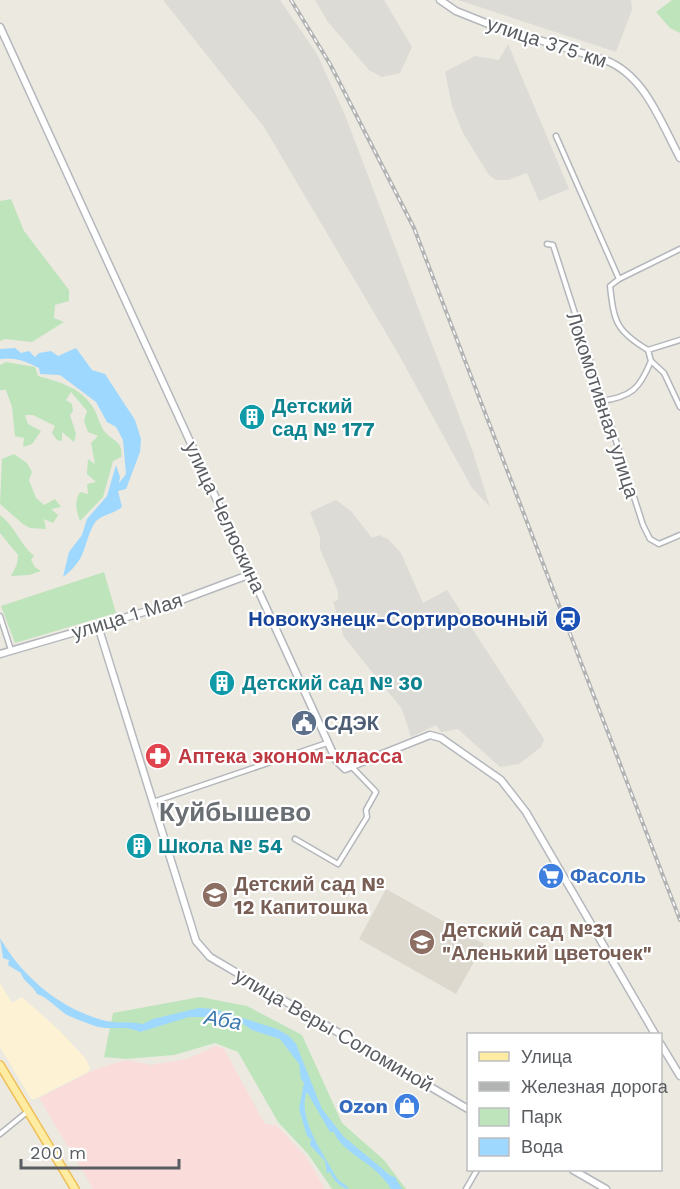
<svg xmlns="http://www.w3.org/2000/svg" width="680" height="1189" font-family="'Work Sans',sans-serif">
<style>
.commercial{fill:#fdf2d4}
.industrial{fill:#dddbd5}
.education{fill:#dcd8ce}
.medical{fill:#fadddb}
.green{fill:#bee4bc}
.water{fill:#9ed8fe}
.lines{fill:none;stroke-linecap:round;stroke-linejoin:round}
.street-casing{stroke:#b3b7bb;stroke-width:7}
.secondary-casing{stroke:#b4b8bd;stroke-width:9}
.primary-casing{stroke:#f0bf56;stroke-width:10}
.street{stroke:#fff;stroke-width:4}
.secondary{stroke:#fff;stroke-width:6}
.primary{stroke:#feeca3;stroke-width:7}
.rail-casing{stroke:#b2b3b3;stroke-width:4}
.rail{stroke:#fff;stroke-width:1.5;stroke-dasharray:4.5;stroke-linecap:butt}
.labels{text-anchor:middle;stroke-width:4.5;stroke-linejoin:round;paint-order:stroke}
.street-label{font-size:20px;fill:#595d61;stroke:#fff}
.culture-label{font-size:20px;font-weight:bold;fill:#0d838f;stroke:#fff;text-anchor:start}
.transit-label{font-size:20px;font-weight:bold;fill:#164399;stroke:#fff;text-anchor:end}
.service-label{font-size:20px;font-weight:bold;fill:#4e5e75;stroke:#fff;text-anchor:start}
.health-label{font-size:20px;font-weight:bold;fill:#be3a42;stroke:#fff;text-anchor:start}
.shop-label{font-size:20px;font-weight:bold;fill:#366cbe;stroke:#fff;text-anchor:start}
.education-label{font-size:20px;font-weight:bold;fill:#785e54;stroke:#fff;text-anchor:start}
.water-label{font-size:21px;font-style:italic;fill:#3d79af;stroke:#fff}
.district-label{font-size:26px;font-weight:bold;fill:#6a6f73;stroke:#fff}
</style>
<rect width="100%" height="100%" fill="#ece9e0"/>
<path class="commercial" d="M 0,983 L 12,1003 L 22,997 L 60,1031 L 86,1059 L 90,1069 L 88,1072 L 35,1099 L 31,1099 L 0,1047 Z"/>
<g class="industrial">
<path d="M 163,0 L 280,0 L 317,54 L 345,115 L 473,452 L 490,507 L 472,488 L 399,355 L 264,127 Z"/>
<path d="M 315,0 L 384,0 L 412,47 L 400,73 L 382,77 L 369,70 L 328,22 Z"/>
<path d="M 458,0 L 631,0 L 632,10 L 616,52 Z"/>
<path d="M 508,44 L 569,189 L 539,201 L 527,173 L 508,180 L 496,180 L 489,175 L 463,133 L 452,106 L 445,72 L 475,56 L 499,60 Z"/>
<path d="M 336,500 L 351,511 L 372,538 L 379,535 L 388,539 L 401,553 L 423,603 L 447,590 L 544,739 L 541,747 L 519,764 L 500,767 L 458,729 L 441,732 L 436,725 L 411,737 L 402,709 L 344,637 L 333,602 L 338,600 L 338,591 L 320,549 L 320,537 L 310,512 Z"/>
</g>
<path class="education" d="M 386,889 L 484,944 L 456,994 L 359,939 Z"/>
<path class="medical" d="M 216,1046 L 224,1049 L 265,1124 L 276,1125 L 307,1158 L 325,1189 L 93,1189 L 39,1098 L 96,1069 L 126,1060 L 151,1065 L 187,1059 Z"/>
<g class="green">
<path d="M 672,0 L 680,0 L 680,33 L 670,28 L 656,12 Z"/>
<path d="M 11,199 L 24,231 L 69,290 L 69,301 L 55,305 L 54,318 L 64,322 L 32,342 L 5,339 L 0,341 L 0,201 Z"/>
<path d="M 6,362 L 35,367 L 38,376 C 60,382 82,388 94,409 C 98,416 100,425 104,431 C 112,441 124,441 121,457 L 113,461 L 103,497 L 80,521 C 76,510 74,502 80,492 L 88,494 L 87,484 L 96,482 L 87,474 L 88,459 L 95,464 L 91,443 L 98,436 L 88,432 L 84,421 L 87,411 L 71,392 L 66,400 L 72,404 L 73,411 L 70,415 L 76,434 L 74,442 L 62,432 L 62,441 L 57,440 L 52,433 L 55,426 L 33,415 L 25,415 L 28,424 L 41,431 L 32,444 L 23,447 L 24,438 L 15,436 L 12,407 L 6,390 L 0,390 L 0,365 Z"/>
<path d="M 14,454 L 27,463 L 32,472 L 29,480 L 36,498 L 44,505 L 55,499 L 61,507 L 51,509 L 58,515 L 53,523 L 44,519 L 46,529 L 30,528 L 23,524 L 0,504 L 2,459 Z"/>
<path d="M 0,515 C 15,526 21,546 34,556 L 31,560 L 35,567 L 41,571 L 29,575 L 11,576 L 17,564 L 18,555 L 0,533 Z"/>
<path d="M 104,572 L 116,613 L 15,643 L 1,606 Z"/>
<path d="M 200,997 L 247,1006 L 302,1035 L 342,1123 L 384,1160 L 406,1189 L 332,1189 L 308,1154 L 278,1122 L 238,1052 L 215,1043 L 174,1055 L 126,1059 L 104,1057 L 113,1013 Z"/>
</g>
<g class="water">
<path d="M 15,348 L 21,353 L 29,351 L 35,357 L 39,353 L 51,351 L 58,356 L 76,348 L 92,370 L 105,374 L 135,420 L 141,439 L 140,452 L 126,489 L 118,491 L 122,507 C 114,514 99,515 94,524 C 82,546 88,558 63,577 L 69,552 L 82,535 L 87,519 L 107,496 L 116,465 L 120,477 L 119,483 L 126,474 L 123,440 L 116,427 L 107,422 L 96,402 L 60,375 L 40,374 L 39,368 C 25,361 15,357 0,359 L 0,349 Z"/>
<path d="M 0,938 C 23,978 62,1010 106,1021 C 118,1024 131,1021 143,1024 L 153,1019 L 199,1008 L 214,1009 L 277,1029 L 289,1036 L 296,1044 L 322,1109 L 344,1137 L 391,1176 L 395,1177 L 402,1189 L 391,1189 C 377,1163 341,1153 334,1132 L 330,1132 L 307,1092 C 296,1117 325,1156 336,1177 C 339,1182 346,1184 349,1189 C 342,1189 333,1180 330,1172 L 327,1173 L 325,1161 L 310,1145 L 311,1139 L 307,1136 L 299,1109 L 304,1083 L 301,1079 L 299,1064 L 280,1039 L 252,1030 L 240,1022 L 217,1017 L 189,1017 L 140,1032 C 127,1025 113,1030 99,1027 C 94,1026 71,1017 67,1015 C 57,1009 48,997 37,994 C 33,985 23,982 21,973 L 8,965 L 9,960 L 3,958 Z"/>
</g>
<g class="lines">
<g class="street-casing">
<g id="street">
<path d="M 556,136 L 619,279 L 610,286 C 614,322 616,331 648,350"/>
<path d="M 547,244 L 553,245 L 643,525 L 650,539 L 659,544 L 680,535"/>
<path d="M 619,279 L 680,249"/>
<path d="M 680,340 L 648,350 L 651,361 L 664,373 L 680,407"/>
<path d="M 601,401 C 632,397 640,388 651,361"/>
<path d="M 0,616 L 11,650"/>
<path d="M 153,802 L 327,743"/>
<path d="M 295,839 L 338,864 L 367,817 L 366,810 L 376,792 L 352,767"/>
<path d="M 0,1134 L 27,1112"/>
<path d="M 466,1189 L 477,1170"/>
</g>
</g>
<g class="secondary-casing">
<g id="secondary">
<path d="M 440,0 L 456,11 L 496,27 L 605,60 C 645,75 661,123 680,158"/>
<path d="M 0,27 L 336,760 L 345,769 L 430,735 L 441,738 L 501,780 L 526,812 L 655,1034"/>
<path d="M 98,626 L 188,915 L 196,941 L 210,957 L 468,1109"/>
<path d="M 0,654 L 168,605 L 251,574"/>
<path d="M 660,1043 L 680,1076"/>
<path d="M 573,1170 L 606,1189"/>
</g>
</g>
<g class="primary-casing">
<path id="primary" d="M 0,1065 L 75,1189"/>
</g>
<use href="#street" class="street"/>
<use href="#secondary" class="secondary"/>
<use href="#primary" class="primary"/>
<g class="rail-casing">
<path id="rail" d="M 291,0 L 330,64 L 414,228 L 680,920"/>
</g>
<use href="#rail" class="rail"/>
</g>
<defs>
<g id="building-disc" transform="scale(1.35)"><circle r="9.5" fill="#0f9aa8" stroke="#fff"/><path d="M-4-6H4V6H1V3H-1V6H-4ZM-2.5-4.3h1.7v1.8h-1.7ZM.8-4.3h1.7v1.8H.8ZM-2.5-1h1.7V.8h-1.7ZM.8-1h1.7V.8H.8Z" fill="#fff"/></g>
<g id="station-disc" transform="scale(1.35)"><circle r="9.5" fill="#1a4fb4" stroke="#fff"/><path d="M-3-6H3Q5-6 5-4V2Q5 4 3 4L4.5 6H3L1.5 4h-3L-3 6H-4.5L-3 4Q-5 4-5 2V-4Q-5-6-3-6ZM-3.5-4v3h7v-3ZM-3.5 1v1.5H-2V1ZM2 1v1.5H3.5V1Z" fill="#fff"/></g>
<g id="civic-disc" transform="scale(1.35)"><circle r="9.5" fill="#5c6f8a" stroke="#fff"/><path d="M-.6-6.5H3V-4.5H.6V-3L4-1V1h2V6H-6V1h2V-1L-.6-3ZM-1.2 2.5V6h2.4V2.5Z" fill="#fff"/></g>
<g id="pharmacy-disc" transform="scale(1.35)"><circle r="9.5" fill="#e0444e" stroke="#fff"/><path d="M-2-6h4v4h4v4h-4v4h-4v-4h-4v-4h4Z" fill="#fff"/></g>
<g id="supermarket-disc" transform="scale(1.35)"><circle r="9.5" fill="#3f7fe0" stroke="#fff"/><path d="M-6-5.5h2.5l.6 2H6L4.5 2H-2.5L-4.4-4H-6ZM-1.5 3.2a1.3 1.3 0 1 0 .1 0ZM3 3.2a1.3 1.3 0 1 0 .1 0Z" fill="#fff"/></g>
<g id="school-disc" transform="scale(1.35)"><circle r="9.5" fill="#8d6e63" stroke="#fff"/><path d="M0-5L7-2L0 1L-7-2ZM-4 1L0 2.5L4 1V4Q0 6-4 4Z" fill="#fff"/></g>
<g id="shop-disc" transform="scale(1.35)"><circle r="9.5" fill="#3f7fe0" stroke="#fff"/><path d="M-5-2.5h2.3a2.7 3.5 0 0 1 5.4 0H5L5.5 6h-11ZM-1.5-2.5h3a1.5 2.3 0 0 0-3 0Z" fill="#fff"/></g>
</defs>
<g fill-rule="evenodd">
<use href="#building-disc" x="252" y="417"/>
<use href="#station-disc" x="568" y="619"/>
<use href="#building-disc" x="222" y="683"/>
<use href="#civic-disc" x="304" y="723"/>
<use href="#pharmacy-disc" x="158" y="756"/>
<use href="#building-disc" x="139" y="846"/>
<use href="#supermarket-disc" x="551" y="876"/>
<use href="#school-disc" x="215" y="895"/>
<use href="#school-disc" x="422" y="942"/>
<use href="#shop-disc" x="407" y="1106"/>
</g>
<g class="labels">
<g class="street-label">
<text transform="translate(547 42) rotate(18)" y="7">улица 375 км</text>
<text transform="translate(603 405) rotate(72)" y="7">Локомотивная улица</text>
<text transform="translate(225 517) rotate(65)" y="7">улица Челюскина</text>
<text transform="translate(127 616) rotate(-17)" y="7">улица 1 Мая</text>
<text transform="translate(334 1030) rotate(30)" y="7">улица Веры Соломиной</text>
</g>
<g class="culture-label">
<text x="272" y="413">Детский<tspan x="272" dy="23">сад № 177</tspan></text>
<text x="242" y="690">Детский сад № 30</text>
<text x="158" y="853">Школа № 54</text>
</g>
<g class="transit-label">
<text x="548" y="626">Новокузнецк-Сортировочный</text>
</g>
<g class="service-label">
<text x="324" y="730">СДЭК</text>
</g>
<g class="health-label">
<text x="178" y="763">Аптека эконом-класса</text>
</g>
<g class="shop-label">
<text x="570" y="883">Фасоль</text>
<text x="388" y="1113" text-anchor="end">Ozon</text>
</g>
<g class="education-label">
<text x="234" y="891">Детский сад №<tspan x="234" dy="23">12 Капитошка</tspan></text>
<text x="442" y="937">Детский сад №31<tspan x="442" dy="23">"Аленький цветочек"</tspan></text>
</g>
<g class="water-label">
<text transform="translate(223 1020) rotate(10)" y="7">Аба</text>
</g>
<g class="district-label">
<text x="235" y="821">Куйбышево</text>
</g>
</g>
<rect x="467" y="1033" width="195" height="138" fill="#ffffff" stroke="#bdbec0" stroke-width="1.5"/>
<rect x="479" y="1052" width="30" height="9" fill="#feeca3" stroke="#bdbec0" stroke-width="1.5"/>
<text x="521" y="1063" font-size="18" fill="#595d61">Улица</text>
<rect x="479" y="1082" width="30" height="9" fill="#b2b3b3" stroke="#bdbec0" stroke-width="1.5"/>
<text x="521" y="1093" font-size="18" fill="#595d61">Железная дорога</text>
<rect x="479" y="1108" width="30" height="18" fill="#bee4bc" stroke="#bdbec0" stroke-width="1.5"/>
<text x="521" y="1123" font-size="18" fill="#595d61">Парк</text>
<rect x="479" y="1138" width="30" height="18" fill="#9ed8fe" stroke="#bdbec0" stroke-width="1.5"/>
<text x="521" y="1153" font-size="18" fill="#595d61">Вода</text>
<path d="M21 1159v9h158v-9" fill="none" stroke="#595d61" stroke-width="3"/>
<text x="30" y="1159" font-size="18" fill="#595d61" stroke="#ffffff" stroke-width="4.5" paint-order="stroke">200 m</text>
</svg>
